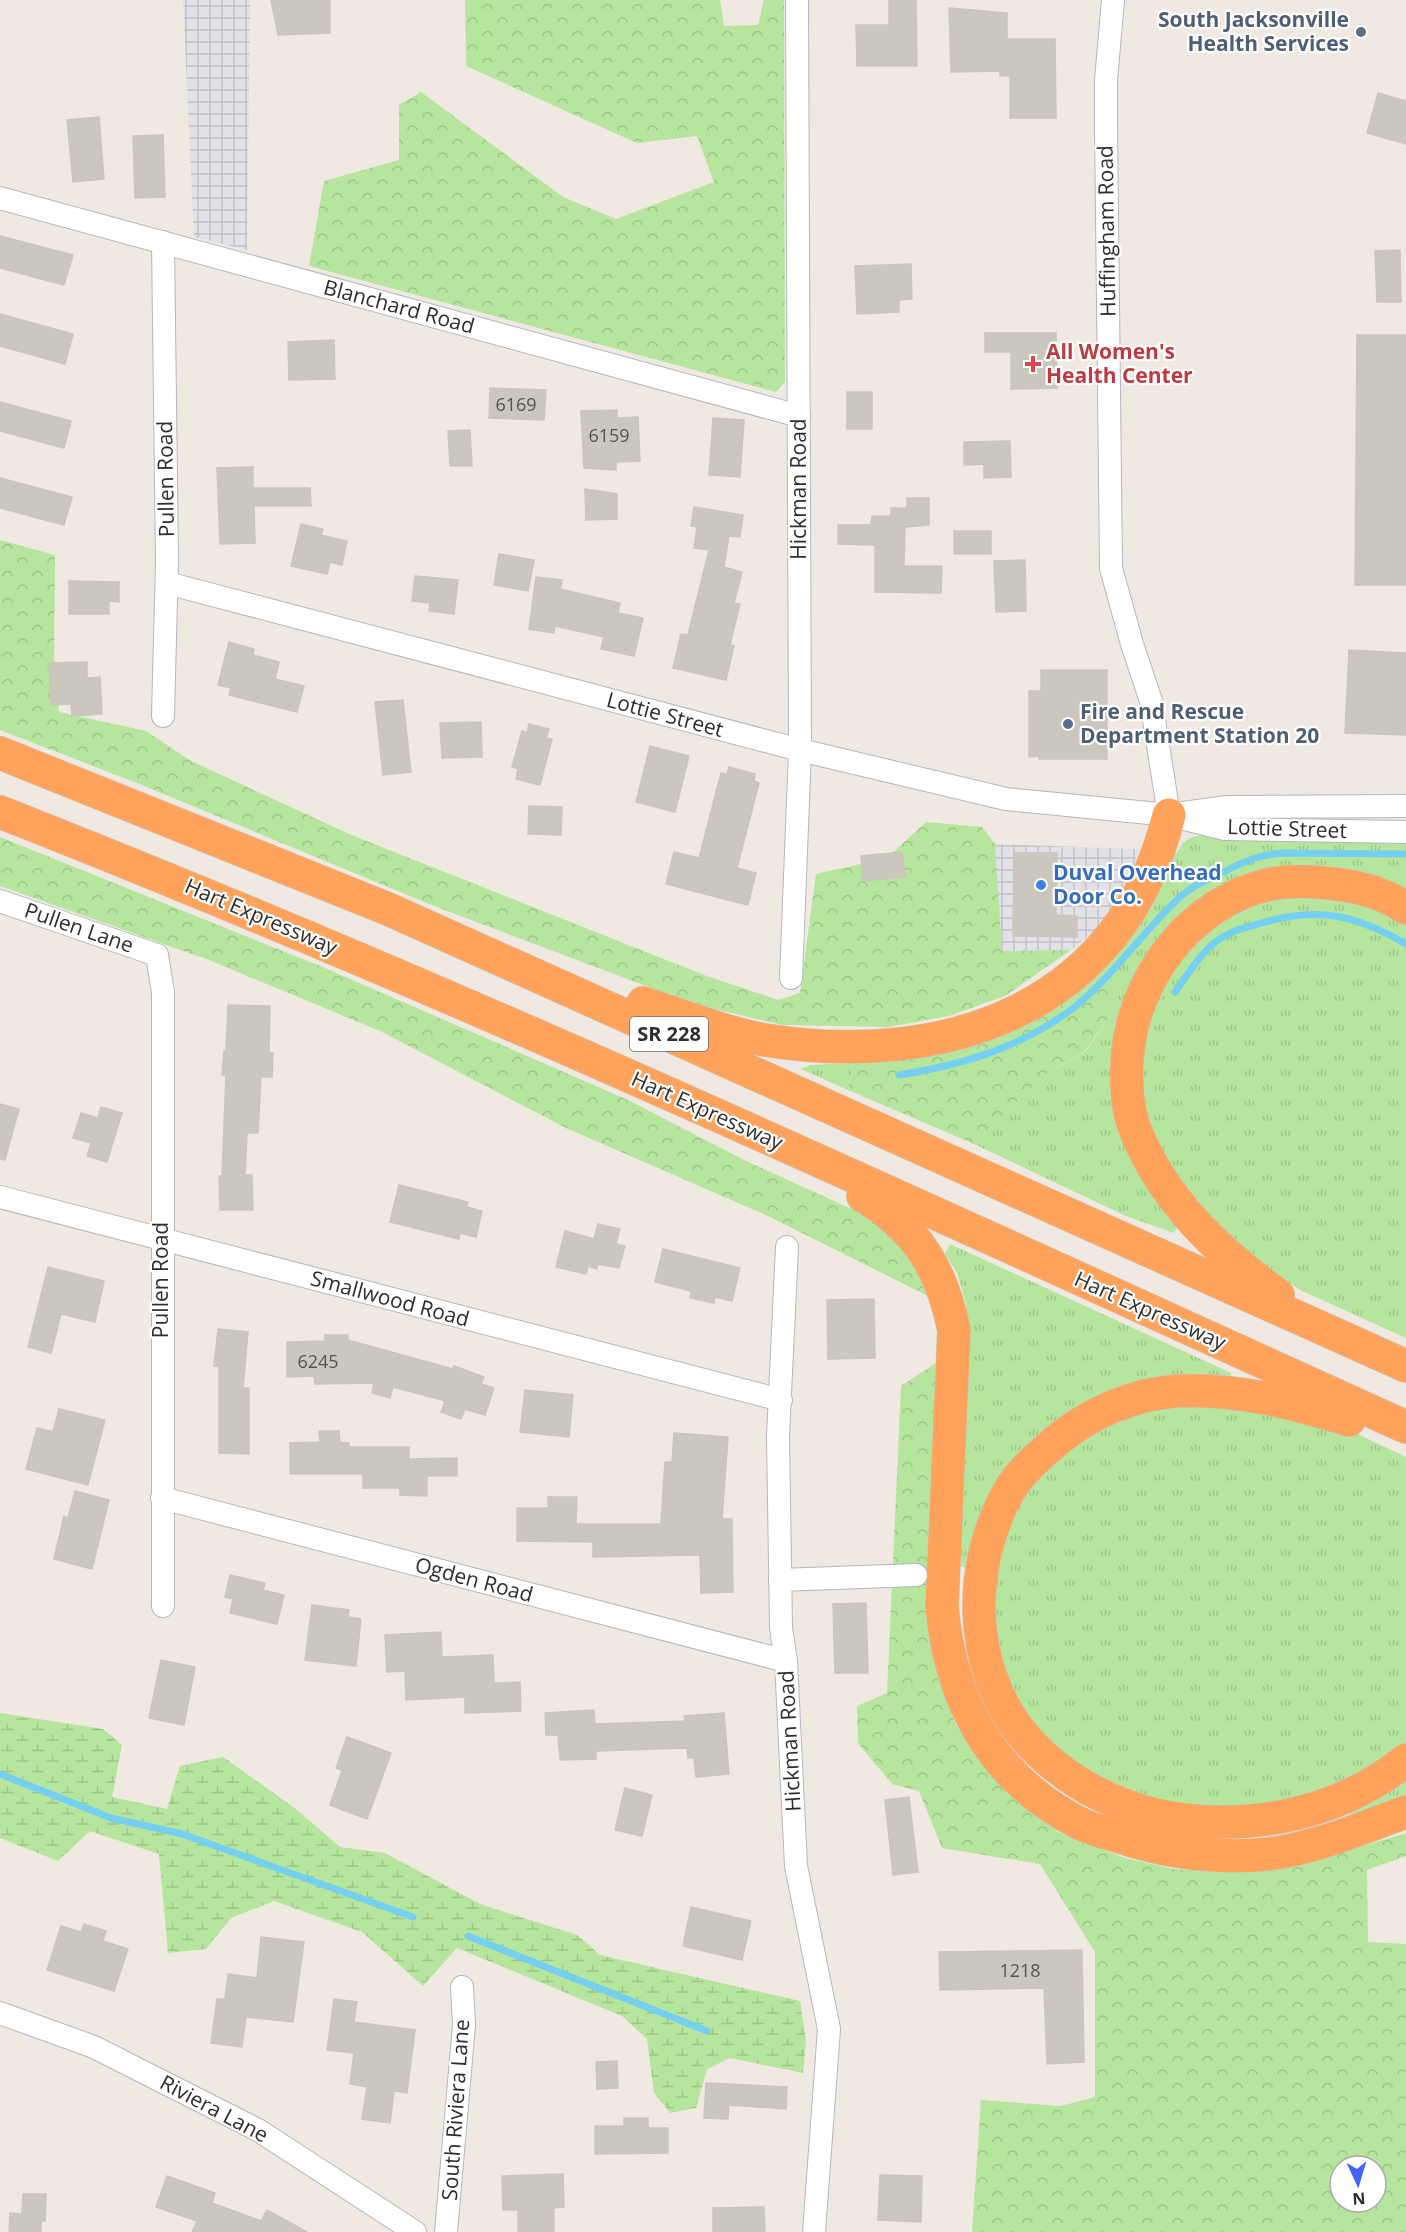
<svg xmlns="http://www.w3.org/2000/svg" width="1406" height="2232" font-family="'Open Sans',sans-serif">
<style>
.industrial{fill:url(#industrial-grid)}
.grass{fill:url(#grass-tufts)}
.forest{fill:url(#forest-crowns);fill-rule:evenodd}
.wetland{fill:url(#wetland-marsh)}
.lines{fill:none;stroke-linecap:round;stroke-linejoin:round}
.stream{stroke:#75cff0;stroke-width:7}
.building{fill:#cbc7bf;stroke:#cbc5ba;stroke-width:1.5}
.minor-casing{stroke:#b4b7c1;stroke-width:24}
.motorway-casing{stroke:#c9c9c9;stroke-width:34}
.minor{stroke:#fff;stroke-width:22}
.motorway{stroke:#ffa35c;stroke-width:33}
.service-dot{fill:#5c6f8a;stroke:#fff;stroke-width:2}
.health-dot{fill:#e0444e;stroke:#fff;stroke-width:2}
.shop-dot{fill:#3f7fe0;stroke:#fff;stroke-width:2}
.labels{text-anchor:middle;stroke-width:4.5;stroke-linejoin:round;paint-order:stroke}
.number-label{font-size:18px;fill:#555452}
.shield{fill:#fff;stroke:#6d6d6d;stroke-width:1.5}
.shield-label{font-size:20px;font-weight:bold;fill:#2e2e2e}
.service-label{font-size:21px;font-weight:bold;fill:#4e5e75;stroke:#fff;text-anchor:end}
.street-label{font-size:21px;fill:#2e2e2e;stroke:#fff}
.health-label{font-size:21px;font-weight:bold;fill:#be3a42;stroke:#fff;text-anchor:start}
.shop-label{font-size:21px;font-weight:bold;fill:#366cbe;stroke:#fff;text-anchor:start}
</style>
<defs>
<pattern id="industrial-grid" width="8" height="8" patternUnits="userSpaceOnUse" patternTransform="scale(1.5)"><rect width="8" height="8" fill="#e3e1e8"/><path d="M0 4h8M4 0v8" fill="none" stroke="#c3c1c7"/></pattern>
<pattern id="grass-tufts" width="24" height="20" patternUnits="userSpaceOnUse" patternTransform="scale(1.5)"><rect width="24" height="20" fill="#b6e59e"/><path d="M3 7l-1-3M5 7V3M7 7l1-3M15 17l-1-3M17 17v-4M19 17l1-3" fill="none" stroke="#9dc588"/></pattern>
<pattern id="forest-crowns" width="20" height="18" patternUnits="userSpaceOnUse" patternTransform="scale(1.5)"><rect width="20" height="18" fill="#b6e59e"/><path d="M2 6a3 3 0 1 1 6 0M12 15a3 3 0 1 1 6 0" fill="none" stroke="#9dc588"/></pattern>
<pattern id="wetland-marsh" width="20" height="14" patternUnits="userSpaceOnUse" patternTransform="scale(1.5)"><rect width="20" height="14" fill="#b6e59e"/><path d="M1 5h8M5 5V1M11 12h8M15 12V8" fill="none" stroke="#9dc588"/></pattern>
</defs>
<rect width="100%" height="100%" fill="#efe9e1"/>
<g class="industrial">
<path d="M 183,0 L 250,0 L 247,250 L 194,237 Z"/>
<path d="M 995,844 L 1139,849 L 1126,890 L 1103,925 L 1071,950 L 1001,951 Z"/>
</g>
<g class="grass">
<path d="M 1207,834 L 1406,837 L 1406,896 L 1370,880 L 1197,909 L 1113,1060 L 1179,1224 L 1174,1233 L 1126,1216 L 974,1144 L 1045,1075 L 1086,1051 L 1112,1013 L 1114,987 L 1097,967 L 1112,951 L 1183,843 L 1192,837 Z"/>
<path d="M 1321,893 L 1406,919 L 1406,1338 L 1300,1290 L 1237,1247 L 1168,1176 L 1138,1100 L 1145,1015 L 1165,973 L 1216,921 L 1283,895 Z"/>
<path d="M 853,1063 L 848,1090 L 801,1069 L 810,1065 Z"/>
<path d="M 950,1244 L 1231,1373 L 1229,1383 L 1087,1406 L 971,1568 L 953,1565 L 967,1343 L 966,1304 L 957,1273 L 945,1254 Z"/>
<path d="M 1224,1400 L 1343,1427 L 1406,1457 L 1406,1748 L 1376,1771 L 1280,1808 L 1187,1810 L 1104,1786 L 1041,1739 L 1001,1671 L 989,1596 L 1011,1509 L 1060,1452 L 1128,1411 Z"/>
<path d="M 1406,1774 L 1406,1802 L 1354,1821 L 1349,1807 Z"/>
</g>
<g class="forest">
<path d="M 465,0 L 720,0 L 724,26 L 758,25 L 764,0 L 784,0 L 785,382 L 776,392 L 309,266 L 324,181 L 399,160 L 399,105 L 421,92 L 563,197 L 616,219 L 714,182 L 697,136 L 637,143 L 466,66 Z"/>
<path d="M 0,540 L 55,555 L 54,672 L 59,712 L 146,731 L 191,761 L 349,834 L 704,975 L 778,1000 L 800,993 L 816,874 L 887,858 L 926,822 L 982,827 L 995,844 L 1002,951 L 1071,950 L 1005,996 L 949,1016 L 888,1027 L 783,1025 L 696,1005 L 429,904 L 137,783 L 0,730 Z"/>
<path d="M 0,837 L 325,968 L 628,1100 L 744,1160 L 869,1217 L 901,1241 L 930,1297 L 768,1216 L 566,1128 L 380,1031 L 209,960 L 0,886 Z"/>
<path d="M 1097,967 L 1114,987 L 1112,1013 L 1085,1051 L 1045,1075 L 974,1144 L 848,1090 L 853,1063 L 895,1059 Z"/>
<path d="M 936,1363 L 928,1631 L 938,1677 L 956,1725 L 985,1766 L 1016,1801 L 1060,1833 L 1125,1858 L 1174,1869 L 1234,1872 L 1294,1867 L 1406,1833 L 1406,1856 L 1367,1870 L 1368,1942 L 1406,1944 L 1406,2232 L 972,2232 L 981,2100 L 1061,2106 L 1095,2097 L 1095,1952 L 1040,1864 L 942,1848 L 919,1791 L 892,1784 L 858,1743 L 857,1706 L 887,1693 L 901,1386 ZM 1340,2166 L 1376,2166 L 1376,2202 L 1340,2202 Z"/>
</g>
<path class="wetland" d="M 0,1713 L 103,1729 L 122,1745 L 112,1797 L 167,1809 L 180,1766 L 223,1757 L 296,1809 L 340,1847 L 385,1853 L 480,1904 L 577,1935 L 600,1955 L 800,2001 L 806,2040 L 803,2073 L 730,2058 L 707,2069 L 696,2108 L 670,2113 L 654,2093 L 647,2039 L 622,2016 L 457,1948 L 423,1986 L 362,1932 L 274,1901 L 231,1918 L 206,1949 L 168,1953 L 159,1854 L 90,1831 L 58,1861 L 0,1838 Z"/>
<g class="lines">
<g class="stream">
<path d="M 1175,992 C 1189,973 1202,949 1223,937 C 1234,930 1249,926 1262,923 C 1318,906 1356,915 1406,944"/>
<path d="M 899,1075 C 962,1065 1020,1048 1072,1009 C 1113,977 1142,932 1180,897 C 1192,886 1209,879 1224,872 C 1244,861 1261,854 1284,853 L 1406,854"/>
<path d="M 0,1774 L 111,1818 L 182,1834 L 413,1917"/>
<path d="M 468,1936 L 707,2031"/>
</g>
</g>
<g class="building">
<path d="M 271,0 L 330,0 L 330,33 L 278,35 Z"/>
<path d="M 916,0 L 917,66 L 857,66 L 856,25 L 889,25 L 889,1 Z"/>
<path d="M 949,8 L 1007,13 L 1007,39 L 1055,39 L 1056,118 L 1010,118 L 1010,76 L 1000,76 L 1000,71 L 951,72 Z"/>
<path d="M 1378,93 L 1406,101 L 1406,144 L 1367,133 Z"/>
<path d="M 99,117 L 104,179 L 73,182 L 67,120 Z"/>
<path d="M 163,135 L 165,197 L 135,198 L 133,136 Z"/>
<path d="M 0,236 L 73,255 L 64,285 L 0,268 Z"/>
<path d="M 1400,250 L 1401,302 L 1377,302 L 1375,251 Z"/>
<path d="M 911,264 L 912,299 L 899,300 L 899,312 L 857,314 L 855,266 Z"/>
<path d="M 0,314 L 73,334 L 65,364 L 0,346 Z"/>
<path d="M 985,333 L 1056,333 L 1057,388 L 1011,389 L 1011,352 L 985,352 Z"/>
<path d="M 1357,335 L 1406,335 L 1406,585 L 1355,585 Z"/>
<path d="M 334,340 L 335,379 L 289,380 L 288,342 Z"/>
<path d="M 490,388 L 546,390 L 544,420 L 489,418 Z"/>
<rect x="847" y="392" width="25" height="37"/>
<path d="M 0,402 L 71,421 L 64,448 L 0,431 Z"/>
<path d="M 617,410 L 617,418 L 638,417 L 640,461 L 616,462 L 616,470 L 584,468 L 581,411 Z"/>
<path d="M 713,418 L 744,420 L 740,477 L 709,475 Z"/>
<path d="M 470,430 L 472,466 L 450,466 L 448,431 Z"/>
<path d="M 1010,441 L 1011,477 L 984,478 L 984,464 L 964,465 L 964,442 Z"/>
<path d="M 253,467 L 253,488 L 310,488 L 311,506 L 254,506 L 255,543 L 220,544 L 217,468 Z"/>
<path d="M 0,478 L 72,497 L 64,525 L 0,508 Z"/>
<path d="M 585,489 L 617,494 L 617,519 L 586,520 Z"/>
<path d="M 907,498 L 929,498 L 929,525 L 905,527 L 904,566 L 942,566 L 941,593 L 875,592 L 875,545 L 838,544 L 838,525 L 871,525 L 872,516 L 891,516 L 891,508 L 907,508 Z"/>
<path d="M 694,507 L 743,515 L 740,537 L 729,536 L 724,567 L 742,572 L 734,603 L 740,604 L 730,645 L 734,646 L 726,680 L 673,668 L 681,634 L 688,635 L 709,550 L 694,548 L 697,527 L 691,526 Z"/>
<path d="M 301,524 L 323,529 L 321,535 L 347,541 L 342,565 L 330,562 L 327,574 L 291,566 Z"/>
<rect x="954" y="531" width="37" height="23"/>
<path d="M 499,554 L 534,560 L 528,591 L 494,585 Z"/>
<path d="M 1025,560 L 1026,611 L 996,612 L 994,561 Z"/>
<path d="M 415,576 L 458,580 L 454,614 L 429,611 L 430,603 L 412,601 Z"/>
<path d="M 536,577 L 562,580 L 560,589 L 620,603 L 618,613 L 643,618 L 634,656 L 601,649 L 604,637 L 555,626 L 554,633 L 529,629 Z"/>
<path d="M 69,581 L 119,582 L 119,602 L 109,601 L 109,614 L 69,614 Z"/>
<path d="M 229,642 L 254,649 L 253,655 L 279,662 L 275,679 L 304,686 L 297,712 L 229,695 L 231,688 L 218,685 Z"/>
<path d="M 1349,650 L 1406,653 L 1406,735 L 1345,733 Z"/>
<path d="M 87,662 L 87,678 L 100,677 L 102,714 L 72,716 L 71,704 L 51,705 L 49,663 Z"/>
<path d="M 1041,670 L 1107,670 L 1107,759 L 1039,759 L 1039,756 L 1029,757 L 1029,691 L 1041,691 Z"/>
<path d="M 403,700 L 411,772 L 383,775 L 375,702 Z"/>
<path d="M 481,722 L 482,757 L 442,758 L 440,723 Z"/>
<path d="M 529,724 L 549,729 L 546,738 L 552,739 L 540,785 L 516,779 L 518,769 L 512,767 L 522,731 L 527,733 Z"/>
<path d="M 650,746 L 689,756 L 675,812 L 636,802 Z"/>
<path d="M 729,767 L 755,774 L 754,781 L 759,783 L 737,868 L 756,873 L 748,905 L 666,884 L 674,852 L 699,858 L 721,773 L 727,774 Z"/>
<path d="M 529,806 L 562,807 L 561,835 L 528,834 Z"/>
<path d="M 902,852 L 905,877 L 863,881 L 861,856 Z"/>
<path d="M 1014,853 L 1057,853 L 1056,915 L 1077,916 L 1077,937 L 1013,936 Z"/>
<path d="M 228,1005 L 270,1006 L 269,1053 L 273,1053 L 272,1077 L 261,1077 L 258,1133 L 247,1133 L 245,1175 L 252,1175 L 253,1210 L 220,1210 L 219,1176 L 222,1176 L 226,1075 L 222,1075 L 224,1051 L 226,1051 Z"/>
<path d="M 0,1104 L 19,1109 L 5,1160 L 0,1159 Z"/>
<path d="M 101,1107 L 122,1113 L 107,1162 L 87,1156 L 91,1143 L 73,1138 L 81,1113 L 98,1118 Z"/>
<path d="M 399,1185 L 468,1202 L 467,1207 L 482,1211 L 476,1237 L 460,1233 L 459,1239 L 390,1222 Z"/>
<path d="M 598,1224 L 620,1229 L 616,1244 L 625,1246 L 619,1268 L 598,1264 L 597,1269 L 588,1266 L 586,1274 L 556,1267 L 565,1231 L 594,1239 Z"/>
<path d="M 663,1249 L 740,1268 L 732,1301 L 715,1297 L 714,1303 L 690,1298 L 691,1291 L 655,1282 Z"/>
<path d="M 48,1267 L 104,1281 L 95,1322 L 61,1314 L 51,1353 L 28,1347 Z"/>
<path d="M 874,1299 L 875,1358 L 828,1359 L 827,1300 Z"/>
<path d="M 218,1329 L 248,1332 L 243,1388 L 249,1388 L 249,1454 L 219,1453 L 219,1366 L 214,1366 Z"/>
<path d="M 325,1335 L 348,1335 L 348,1340 L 453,1369 L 454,1366 L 484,1377 L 481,1384 L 494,1388 L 485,1415 L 465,1409 L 461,1419 L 441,1412 L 445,1402 L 442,1400 L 393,1387 L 390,1398 L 372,1393 L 374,1383 L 315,1384 L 314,1376 L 287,1377 L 287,1342 L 325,1341 Z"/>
<path d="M 525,1390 L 573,1395 L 569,1437 L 520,1432 Z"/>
<path d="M 59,1409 L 105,1420 L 88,1485 L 26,1469 L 37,1428 L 53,1432 Z"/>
<path d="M 319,1431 L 339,1431 L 340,1442 L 349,1443 L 349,1447 L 409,1447 L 409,1459 L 457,1458 L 457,1476 L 427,1476 L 427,1496 L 400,1495 L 400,1488 L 363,1488 L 363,1474 L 290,1474 L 290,1443 L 320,1442 Z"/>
<path d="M 674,1433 L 728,1437 L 722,1519 L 732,1519 L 733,1592 L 701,1593 L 700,1555 L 593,1557 L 593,1542 L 517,1541 L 517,1508 L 548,1508 L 548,1497 L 577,1497 L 576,1524 L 661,1524 L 665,1462 L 672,1462 Z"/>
<path d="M 75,1491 L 109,1500 L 92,1569 L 54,1559 L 64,1516 L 68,1518 Z"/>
<path d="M 230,1575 L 265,1583 L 263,1590 L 284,1595 L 277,1624 L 230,1613 L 233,1599 L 225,1597 Z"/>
<path d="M 866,1603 L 868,1673 L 835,1673 L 833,1604 Z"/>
<path d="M 312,1605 L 349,1610 L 348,1617 L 361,1619 L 356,1666 L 305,1660 Z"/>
<path d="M 441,1632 L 442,1657 L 493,1655 L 494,1683 L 520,1682 L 521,1711 L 465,1713 L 465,1697 L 406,1700 L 405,1671 L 387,1672 L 385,1635 Z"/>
<path d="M 161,1660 L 195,1667 L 184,1725 L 149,1718 Z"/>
<path d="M 594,1710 L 595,1724 L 685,1721 L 684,1716 L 724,1713 L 729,1774 L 696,1777 L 694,1758 L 688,1758 L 687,1748 L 596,1751 L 596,1759 L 560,1760 L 558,1735 L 546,1735 L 545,1713 Z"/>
<path d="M 347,1737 L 391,1753 L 367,1819 L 330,1805 L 342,1770 L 336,1768 Z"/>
<path d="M 625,1788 L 652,1795 L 642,1836 L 615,1830 Z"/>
<path d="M 909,1797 L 918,1872 L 893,1875 L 885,1800 Z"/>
<path d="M 691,1907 L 751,1921 L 742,1960 L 683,1946 Z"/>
<path d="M 84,1924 L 106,1931 L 103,1941 L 128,1949 L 114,1991 L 47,1970 L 61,1926 L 81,1932 Z"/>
<path d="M 261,1937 L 304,1942 L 293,2022 L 246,2017 L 242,2047 L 211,2043 L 217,1999 L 225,1999 L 228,1974 L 257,1978 Z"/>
<path d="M 1082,1950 L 1084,2062 L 1047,2064 L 1044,1988 L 940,1990 L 939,1952 Z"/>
<path d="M 334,1999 L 357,2002 L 354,2022 L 415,2030 L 407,2093 L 394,2091 L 390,2123 L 362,2119 L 367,2087 L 350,2084 L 354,2053 L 327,2050 Z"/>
<path d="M 617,2061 L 618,2088 L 597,2089 L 596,2062 Z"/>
<path d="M 706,2083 L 787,2087 L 786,2109 L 729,2105 L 728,2119 L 704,2118 Z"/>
<path d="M 624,2118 L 648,2118 L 648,2128 L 668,2128 L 668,2153 L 595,2154 L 595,2126 L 624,2126 Z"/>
<path d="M 563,2174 L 564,2207 L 554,2208 L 554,2232 L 518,2232 L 518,2210 L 503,2210 L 502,2176 Z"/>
<path d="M 880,2175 L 922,2176 L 921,2222 L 878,2220 Z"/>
<path d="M 167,2176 L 215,2193 L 212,2203 L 261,2221 L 267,2210 L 307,2232 L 192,2232 L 197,2221 L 156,2207 Z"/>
<path d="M 23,2194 L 46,2194 L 45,2221 L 41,2221 L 41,2232 L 9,2232 L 10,2213 L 22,2214 Z"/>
<path d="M 764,2207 L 765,2232 L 713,2232 L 713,2208 Z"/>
</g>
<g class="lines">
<g class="minor-casing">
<g id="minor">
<path d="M 1113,0 L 1106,80 L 1106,125 L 1111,568 L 1132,644 L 1151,701 L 1169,815"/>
<path d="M 0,198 L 799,416"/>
<path d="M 163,242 L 167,561 L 163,716"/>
<path d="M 167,583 L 800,750 L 1006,799 L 1169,815 L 1225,829 L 1406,832"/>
<path d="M 1183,813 L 1227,807 L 1406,806"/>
<path d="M 0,901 L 157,955 L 163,992 L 163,1606"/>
<path d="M 791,978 L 800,750 L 797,0"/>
<path d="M 0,1197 L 781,1400"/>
<path d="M 787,1247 L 778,1436 L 781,1628 L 786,1661 L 796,1866 L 829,2029 L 814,2232"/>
<path d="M 162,1498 L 786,1661"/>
<path d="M 780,1580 L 916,1575"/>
<path d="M 0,2013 L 94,2047 L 258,2130 L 415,2232"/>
<path d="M 446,2232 L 464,2025 L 462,1987"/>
</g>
</g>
<g class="motorway-casing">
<g id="motorway">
<path d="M 0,753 L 388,909 L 1406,1366"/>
<path d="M 0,812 C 476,999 940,1216 1406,1427"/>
<path d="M 643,1003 C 681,1015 725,1033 765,1040 C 947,1069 1122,1008 1169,815"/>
<path d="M 863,1196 C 917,1228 942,1270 954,1330 L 942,1606 C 950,1702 993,1780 1081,1824 C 1093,1830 1108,1833 1120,1837 C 1166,1852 1211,1858 1258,1855 C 1310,1851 1358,1829 1406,1812"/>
<path d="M 1278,1295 C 1218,1252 1162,1199 1135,1129 C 1127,1109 1126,1083 1127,1062 C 1131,981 1189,902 1270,884 C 1291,880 1313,881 1334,884 C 1358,886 1385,894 1406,908"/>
<path d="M 1349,1420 C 1292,1403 1237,1388 1177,1391 C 1133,1394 1090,1413 1056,1441 C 1040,1455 1019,1473 1009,1491 C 963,1573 968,1685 1039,1752 C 1087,1798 1152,1822 1218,1822 C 1286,1823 1353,1803 1406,1760"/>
</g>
</g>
<use href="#minor" class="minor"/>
<use href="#motorway" class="motorway"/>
</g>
<g class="service-dot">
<circle cx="1361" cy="32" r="6"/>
<circle cx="1068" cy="724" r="6"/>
</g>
<path class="health-dot" d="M1030 355h6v6h6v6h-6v6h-6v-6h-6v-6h6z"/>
<circle class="shop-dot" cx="1041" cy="885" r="6"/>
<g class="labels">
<g class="number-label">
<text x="516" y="411">6169</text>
<text x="609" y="442">6159</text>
<text x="318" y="1368">6245</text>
<text x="1020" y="1977">1218</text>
</g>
<rect class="shield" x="630" y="1017" width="78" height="34" rx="4.5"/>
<g class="shield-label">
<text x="669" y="1041">SR 228</text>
</g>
<g class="service-label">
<text x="1349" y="27">South Jacksonville<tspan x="1349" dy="24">Health Services</tspan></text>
<text x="1080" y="719" text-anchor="start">Fire and Rescue<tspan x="1080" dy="24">Department Station 20</tspan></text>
</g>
<g class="street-label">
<text transform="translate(1107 231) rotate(-91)" y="7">Huffingham Road</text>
<text transform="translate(399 307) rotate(15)" y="7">Blanchard Road</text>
<text transform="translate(166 479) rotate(-91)" y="7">Pullen Road</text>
<text transform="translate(799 489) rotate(-90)" y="7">Hickman Road</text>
<text transform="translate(665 715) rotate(15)" y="7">Lottie Street</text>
<text transform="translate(1287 829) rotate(2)" y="7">Lottie Street</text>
<text transform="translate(261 917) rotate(23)" y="7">Hart Expressway</text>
<text transform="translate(79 928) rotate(19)" y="7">Pullen Lane</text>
<text transform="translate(707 1111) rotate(24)" y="7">Hart Expressway</text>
<text transform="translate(161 1280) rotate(-90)" y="7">Pullen Road</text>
<text transform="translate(390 1299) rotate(15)" y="7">Smallwood Road</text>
<text transform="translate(1150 1311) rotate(24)" y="7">Hart Expressway</text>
<text transform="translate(474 1580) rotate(15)" y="7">Ogden Road</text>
<text transform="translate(790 1741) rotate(-93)" y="7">Hickman Road</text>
<text transform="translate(214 2109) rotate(28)" y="7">Riviera Lane</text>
<text transform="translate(456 2110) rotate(-86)" y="7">South Riviera Lane</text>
</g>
<g class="health-label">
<text x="1046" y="359">All Women's<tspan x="1046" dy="24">Health Center</tspan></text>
</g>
<g class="shop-label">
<text x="1053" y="880">Duval Overhead<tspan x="1053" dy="24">Door Co.</tspan></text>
</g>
</g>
<g transform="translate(1358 2184) rotate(176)"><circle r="28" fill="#ffffff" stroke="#ababab" stroke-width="1.5"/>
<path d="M0-4.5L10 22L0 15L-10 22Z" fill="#4264fb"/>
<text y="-9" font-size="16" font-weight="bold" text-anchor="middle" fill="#2e2e2e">N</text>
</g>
</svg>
